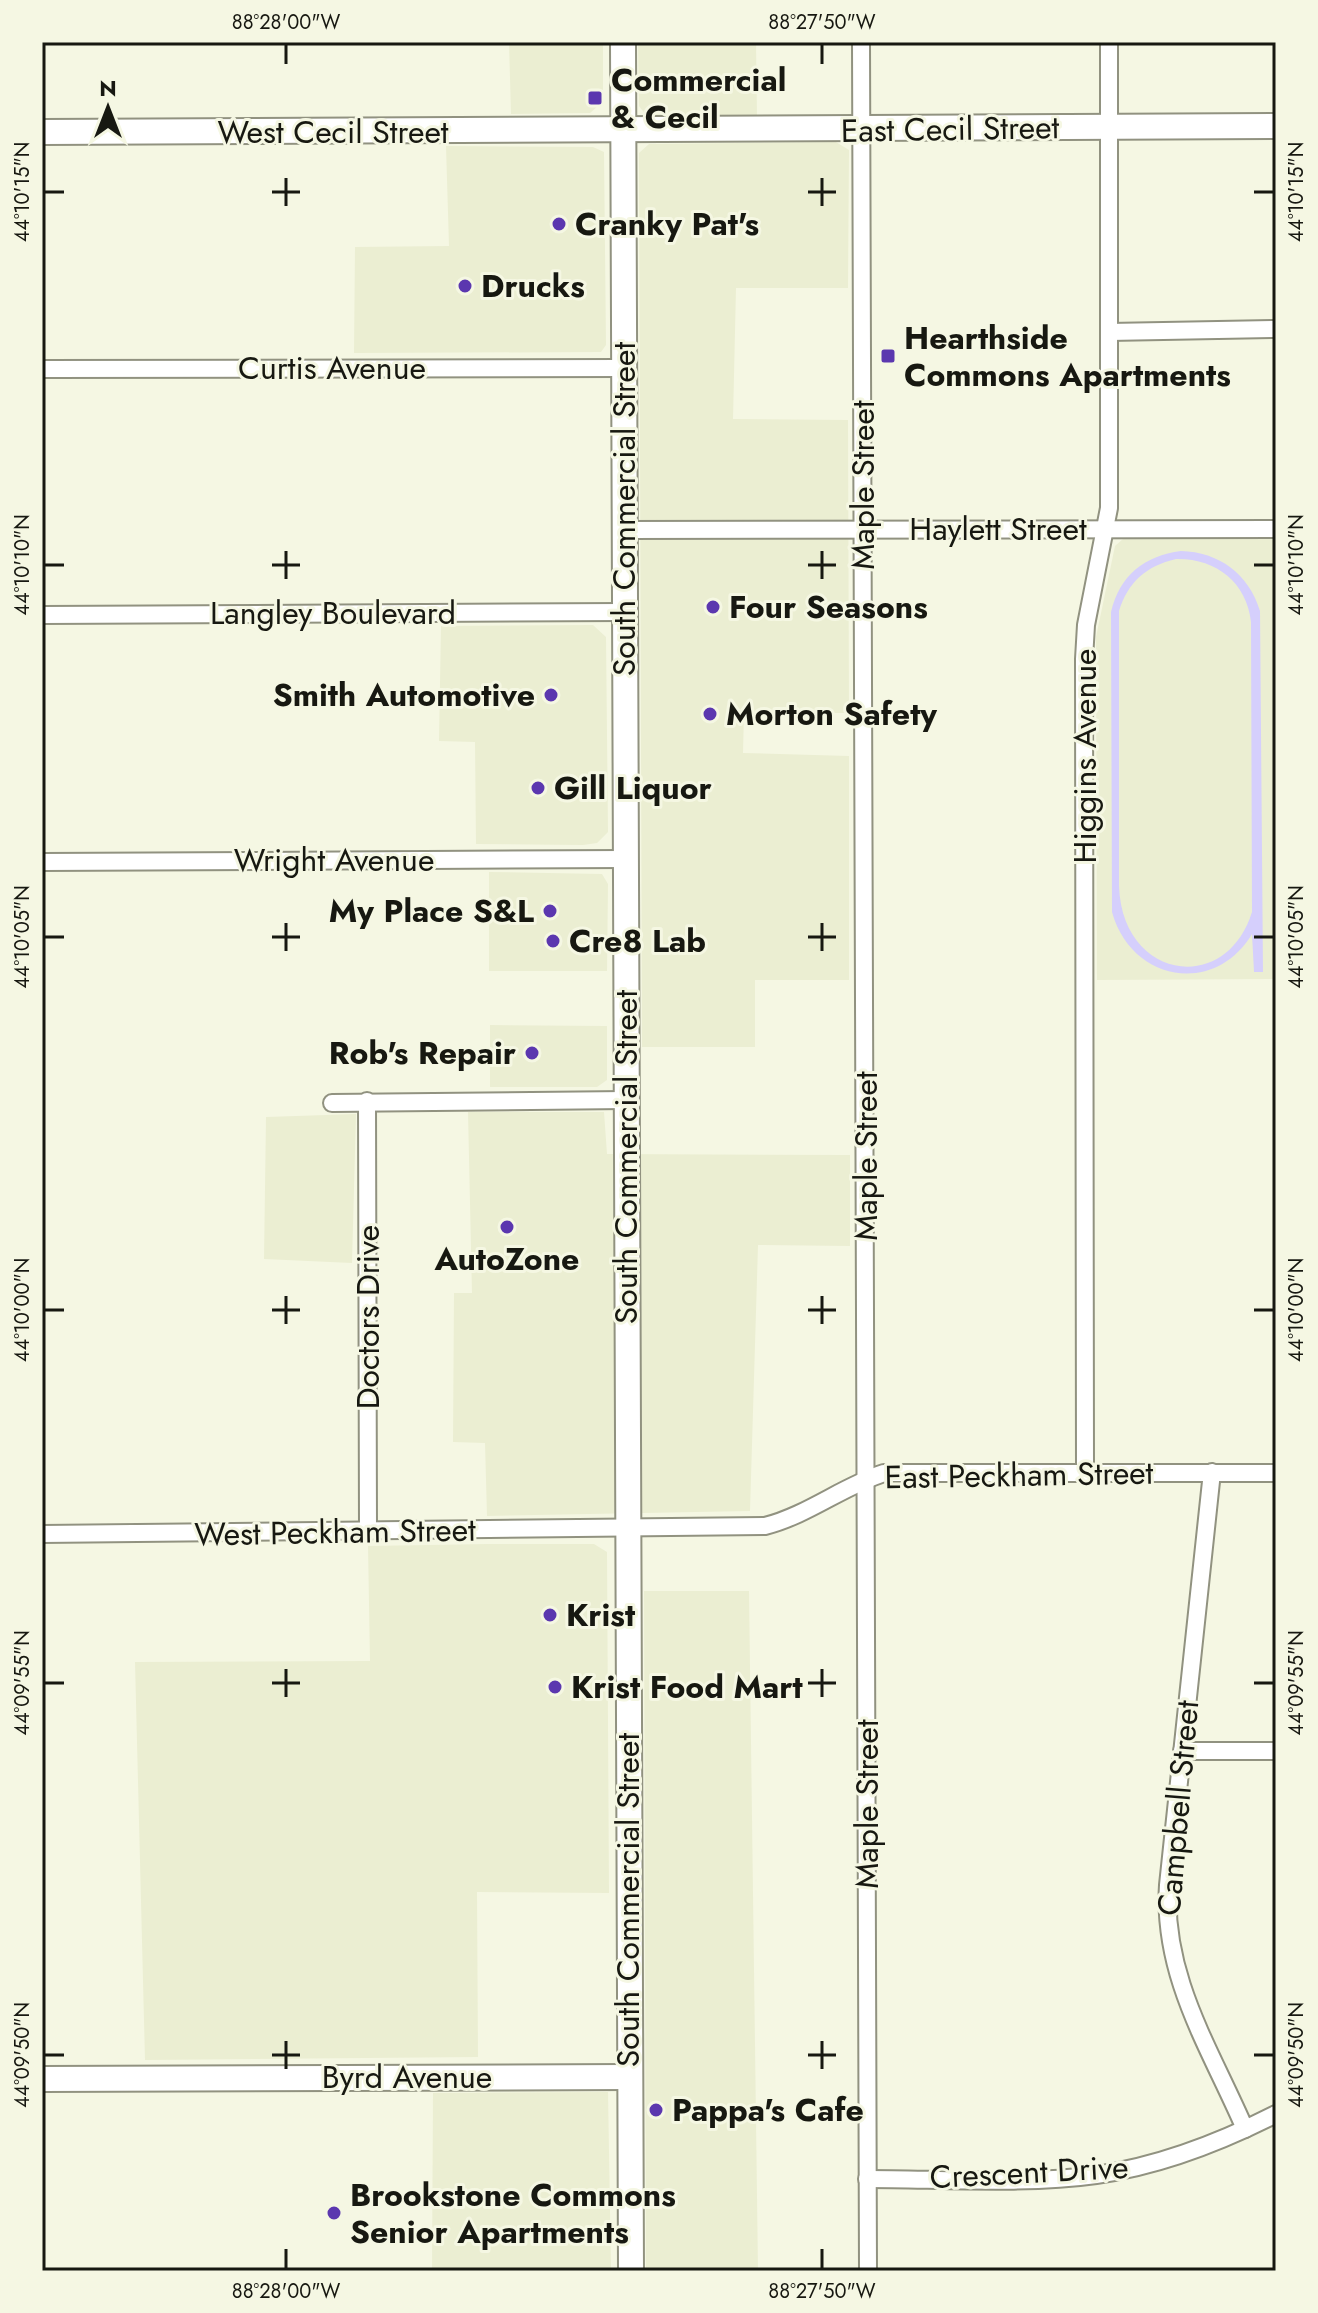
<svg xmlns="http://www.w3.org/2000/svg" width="1318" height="2313" font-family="Jost,sans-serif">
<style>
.built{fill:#ebeed2}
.park{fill:#d5cffc;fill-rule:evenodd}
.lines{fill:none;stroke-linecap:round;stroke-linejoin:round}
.street-casing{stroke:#919280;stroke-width:20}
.secondary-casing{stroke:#919280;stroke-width:28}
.street{stroke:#fff;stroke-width:16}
.secondary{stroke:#fff;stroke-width:24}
.ticks{fill:none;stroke:#171811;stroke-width:3}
.poi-dot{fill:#5b37af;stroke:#f5f7e3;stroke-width:3}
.labels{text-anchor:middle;stroke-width:6;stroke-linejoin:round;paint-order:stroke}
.poi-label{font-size:32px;font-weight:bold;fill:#171811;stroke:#f5f7e3;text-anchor:start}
.street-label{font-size:32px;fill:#171811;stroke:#f5f7e3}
.neatline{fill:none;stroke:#171811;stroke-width:3}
.ticks-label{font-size:20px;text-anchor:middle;fill:#171811}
</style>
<rect width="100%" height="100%" fill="#f5f7e3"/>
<g class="built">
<path d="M 509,42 L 603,42 L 603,92 L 599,105 L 590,113 L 511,114 Z"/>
<path d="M 638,42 L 756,42 L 757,117 L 646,115 L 639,106 Z"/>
<path d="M 836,142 L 849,150 L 848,288 L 736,288 L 733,419 L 848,420 L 849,713 L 744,713 L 743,753 L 849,756 L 849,980 L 755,980 L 755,1047 L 642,1047 L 639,153 L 649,144 Z"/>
<path d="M 446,146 L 593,147 L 604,152 L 606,345 L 601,352 L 354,353 L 355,247 L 449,246 Z"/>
<path d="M 1123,539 L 1276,539 L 1276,979 L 1097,980 L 1096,637 L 1115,546 Z"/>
<path d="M 593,625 L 606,637 L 608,832 L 597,843 L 583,845 L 476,844 L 475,742 L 439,741 L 441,626 Z"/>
<path d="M 489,872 L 602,874 L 608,884 L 607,971 L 489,971 Z"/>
<path d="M 490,1025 L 607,1026 L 607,1080 L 597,1087 L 490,1087 Z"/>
<path d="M 468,1112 L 604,1112 L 607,1154 L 850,1155 L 850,1246 L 758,1245 L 750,1511 L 487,1516 L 485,1443 L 453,1442 L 454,1293 L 472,1293 Z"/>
<path d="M 356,1114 L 352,1263 L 264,1259 L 266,1117 Z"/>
<path d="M 487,1544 L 594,1544 L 607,1552 L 609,1893 L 477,1892 L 478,2057 L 145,2060 L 135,1662 L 370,1661 L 368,1546 Z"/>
<path d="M 644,1591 L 749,1591 L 758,2271 L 646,2271 Z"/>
<path d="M 608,2092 L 611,2271 L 432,2271 L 433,2093 Z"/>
</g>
<path class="park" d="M 1181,551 C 1219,552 1249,574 1260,611 L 1263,972 L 1254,972 L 1252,934 C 1214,997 1131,981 1112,912 L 1111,612 C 1120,575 1144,556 1181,551 ZM 1176,559 C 1215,558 1247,582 1251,622 L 1252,912 C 1226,996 1122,980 1119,886 L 1119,611 C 1128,582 1146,566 1176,559 Z"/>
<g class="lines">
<g class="street-casing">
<g id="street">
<path d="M 861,42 L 868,2271"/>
<path d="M 1109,332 L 1276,329"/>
<path d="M 42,369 L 623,368"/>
<path d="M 623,530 L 1276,529"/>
<path d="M 42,615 L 624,612"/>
<path d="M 42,862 L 625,859"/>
<path d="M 367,1101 L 368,1532"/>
<path d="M 332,1103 L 626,1100"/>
<path d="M 1212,1472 L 1168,1885 C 1162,1976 1210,2048 1245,2129"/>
<path d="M 1085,1473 L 1084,659 L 1086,625 L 1109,508 L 1109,42"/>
<path d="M 42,1534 L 765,1526 C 808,1515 843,1486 884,1473 L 1276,1473"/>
<path d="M 1182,1751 L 1276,1751"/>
<path d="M 867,2179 C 940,2179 1025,2185 1096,2175 C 1160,2166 1219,2143 1276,2114"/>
</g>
</g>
<g class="secondary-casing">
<g id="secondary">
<path d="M 623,42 L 631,2271"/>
<path d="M 42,132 L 1276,126"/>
<path d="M 42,2079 L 629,2077"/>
</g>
</g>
<use href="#street" class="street"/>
<use href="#secondary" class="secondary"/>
</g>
<path class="ticks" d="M 286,44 L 286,64M 822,44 L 822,64M 286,178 L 286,206M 822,178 L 822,206M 44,192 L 64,192M 272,192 L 300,192M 808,192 L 836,192M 1254,192 L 1274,192M 286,551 L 286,579M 822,551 L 822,579M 44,565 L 64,565M 272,565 L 300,565M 808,565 L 836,565M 1254,565 L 1274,565M 286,923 L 286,951M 822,923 L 822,951M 44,937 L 64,937M 272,937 L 300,937M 808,937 L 836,937M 1254,937 L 1274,937M 286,1296 L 286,1324M 822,1296 L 822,1324M 44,1310 L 64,1310M 272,1310 L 300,1310M 808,1310 L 836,1310M 1254,1310 L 1274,1310M 286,1669 L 286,1697M 822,1669 L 822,1697M 44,1683 L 64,1683M 272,1683 L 300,1683M 808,1683 L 836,1683M 1254,1683 L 1274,1683M 286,2041 L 286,2069M 822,2041 L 822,2069M 44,2055 L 64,2055M 272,2055 L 300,2055M 808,2055 L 836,2055M 1254,2055 L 1274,2055M 286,2249 L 286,2269M 822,2249 L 822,2269"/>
<g class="poi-dot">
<rect x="587" y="90" width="16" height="16" rx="4"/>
<circle cx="559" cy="224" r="8"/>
<circle cx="465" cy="286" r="8"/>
<rect x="880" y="348" width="16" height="16" rx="4"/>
<circle cx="713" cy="607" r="8"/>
<circle cx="551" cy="695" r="8"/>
<circle cx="710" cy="714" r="8"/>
<circle cx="538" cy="788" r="8"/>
<circle cx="550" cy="911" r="8"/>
<circle cx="553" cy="941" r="8"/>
<circle cx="532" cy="1053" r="8"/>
<circle cx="507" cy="1227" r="8"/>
<circle cx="550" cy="1615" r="8"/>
<circle cx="555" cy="1687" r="8"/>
<circle cx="656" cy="2110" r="8"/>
<circle cx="334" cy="2213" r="8"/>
</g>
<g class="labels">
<g class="poi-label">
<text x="611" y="91">Commercial<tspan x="611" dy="37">&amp; Cecil</tspan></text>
<text x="575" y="235">Cranky Pat's</text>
<text x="481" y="297">Drucks</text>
<text x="904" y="349">Hearthside<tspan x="904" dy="37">Commons Apartments</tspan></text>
<text x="729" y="618">Four Seasons</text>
<text x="535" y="706" text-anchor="end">Smith Automotive</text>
<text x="726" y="725">Morton Safety</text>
<text x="554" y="799">Gill Liquor</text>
<text x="534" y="922" text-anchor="end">My Place S&amp;L</text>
<text x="569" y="952">Cre8 Lab</text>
<text x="516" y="1064" text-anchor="end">Rob's Repair</text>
<text x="507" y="1270" text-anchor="middle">AutoZone</text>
<text x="566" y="1626">Krist</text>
<text x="571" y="1698">Krist Food Mart</text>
<text x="672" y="2121">Pappa's Cafe</text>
<text x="350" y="2206">Brookstone Commons<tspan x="350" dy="37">Senior Apartments</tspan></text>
</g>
<g class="street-label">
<text transform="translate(950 129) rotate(-1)" y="11">East Cecil Street</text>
<text x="333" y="143">West Cecil Street</text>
<text x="332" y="379">Curtis Avenue</text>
<text transform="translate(863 485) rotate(-90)" y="11">Maple Street</text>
<text transform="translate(624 509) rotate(-90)" y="11">South Commercial Street</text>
<text x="998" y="540">Haylett Street</text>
<text x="333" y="624">Langley Boulevard</text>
<text transform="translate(1085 756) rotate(-90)" y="11">Higgins Avenue</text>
<text x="334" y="871">Wright Avenue</text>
<text transform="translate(866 1156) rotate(-90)" y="11">Maple Street</text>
<text transform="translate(626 1157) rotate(-90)" y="11">South Commercial Street</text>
<text transform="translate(368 1317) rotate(-90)" y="11">Doctors Drive</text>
<text transform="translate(1019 1475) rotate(-1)" y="11">East Peckham Street</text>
<text transform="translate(335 1532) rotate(-1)" y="11">West Peckham Street</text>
<text transform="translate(867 1804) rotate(-90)" y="11">Maple Street</text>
<text transform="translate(1178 1808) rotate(-85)" y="11">Campbell Street</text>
<text transform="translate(628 1900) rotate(-90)" y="11">South Commercial Street</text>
<text x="407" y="2088">Byrd Avenue</text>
<text transform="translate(1029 2172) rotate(-3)" y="11">Crescent Drive</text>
</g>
</g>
<rect width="1318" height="2313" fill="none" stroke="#f5f7e3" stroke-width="88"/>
<g transform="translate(108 108)" stroke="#f5f7e3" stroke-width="6" paint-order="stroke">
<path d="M0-6L14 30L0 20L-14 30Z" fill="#171811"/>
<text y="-12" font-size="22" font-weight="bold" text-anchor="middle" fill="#171811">N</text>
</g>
<rect x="44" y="44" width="1230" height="2225" class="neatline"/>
<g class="ticks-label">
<text x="286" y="29">88°28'00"W</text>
<text x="822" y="29">88°27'50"W</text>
<text transform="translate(22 192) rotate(-90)" y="7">44°10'15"N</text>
<text transform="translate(1296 192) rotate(-90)" y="7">44°10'15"N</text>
<text transform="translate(22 565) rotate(-90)" y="7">44°10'10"N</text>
<text transform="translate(1296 565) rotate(-90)" y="7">44°10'10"N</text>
<text transform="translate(22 937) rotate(-90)" y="7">44°10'05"N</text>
<text transform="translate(1296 937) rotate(-90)" y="7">44°10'05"N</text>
<text transform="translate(22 1310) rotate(-90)" y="7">44°10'00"N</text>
<text transform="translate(1296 1310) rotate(-90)" y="7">44°10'00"N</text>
<text transform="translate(22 1683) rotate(-90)" y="7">44°09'55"N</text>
<text transform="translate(1296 1683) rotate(-90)" y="7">44°09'55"N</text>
<text transform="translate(22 2055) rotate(-90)" y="7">44°09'50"N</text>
<text transform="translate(1296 2055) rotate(-90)" y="7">44°09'50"N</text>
<text x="286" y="2298">88°28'00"W</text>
<text x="822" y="2298">88°27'50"W</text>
</g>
</svg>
